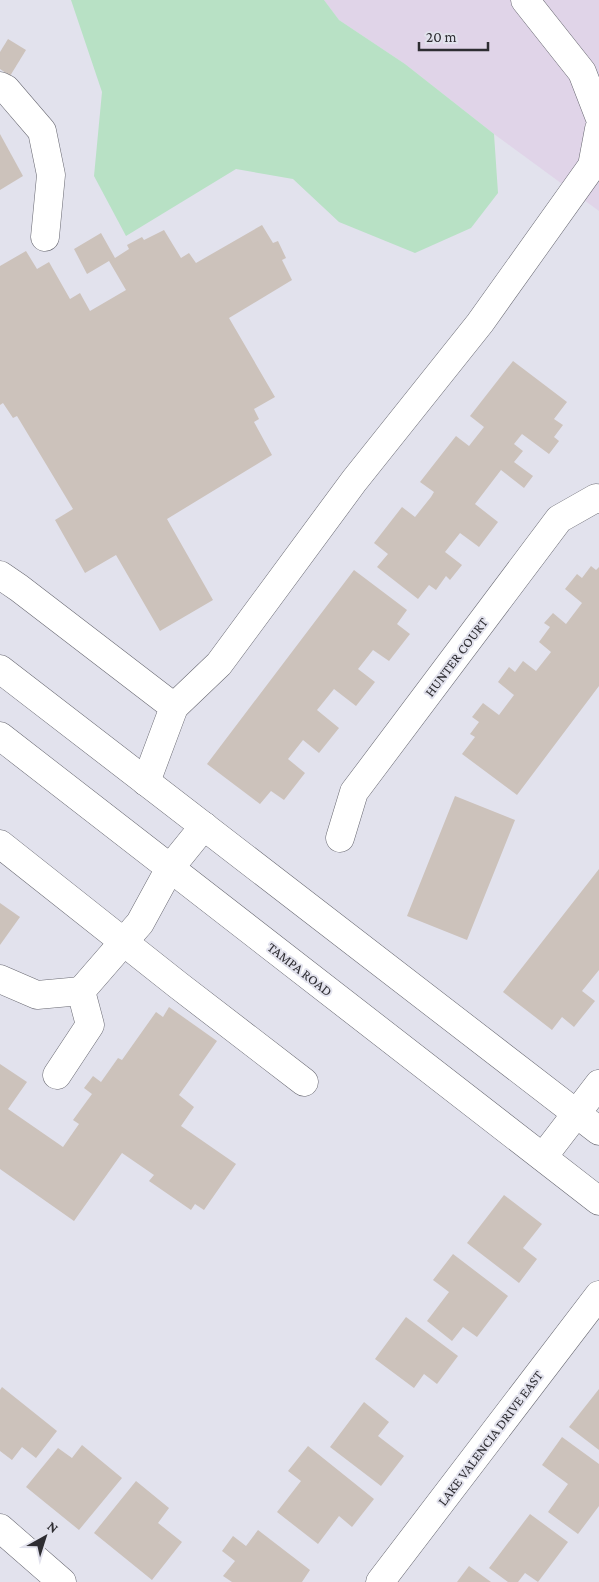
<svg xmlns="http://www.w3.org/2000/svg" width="599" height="1582" font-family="'Crimson Pro',serif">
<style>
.commercial{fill:#e0d4e8}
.green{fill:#b8e1c5}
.building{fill:#ccc2bb}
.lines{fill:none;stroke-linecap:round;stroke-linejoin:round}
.minor-casing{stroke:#696972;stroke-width:29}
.major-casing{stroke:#696972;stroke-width:29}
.minor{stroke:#fff;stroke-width:28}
.major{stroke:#fff;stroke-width:28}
.labels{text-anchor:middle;stroke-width:4;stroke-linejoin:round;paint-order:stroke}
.street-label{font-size:14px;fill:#2e2d32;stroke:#e2e2ed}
</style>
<rect width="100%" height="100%" fill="#e2e2ed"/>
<path class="commercial" d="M 324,0 L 599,0 L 599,211 L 494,134 L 405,64 L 339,20 Z"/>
<path class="green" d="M 71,0 L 324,0 L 339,20 L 405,64 L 494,134 L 498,193 L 471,228 L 415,253 L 339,222 L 293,179 L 236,169 L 126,236 L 94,176 L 102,92 Z"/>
<g class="building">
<path d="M 8,39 L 26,50 L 10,76 L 0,69 L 0,52 Z"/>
<path d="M 0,134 L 23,176 L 0,190 Z"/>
<path d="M 262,225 L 273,243 L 278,241 L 286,258 L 282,260 L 292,280 L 229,318 L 275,397 L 254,409 L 259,419 L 254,422 L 272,455 L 167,519 L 213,600 L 160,631 L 116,555 L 85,573 L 55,520 L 73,509 L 17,416 L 13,418 L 3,403 L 0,405 L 0,266 L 26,251 L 37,269 L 49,262 L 70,299 L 80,293 L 90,311 L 126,290 L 109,261 L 87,274 L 74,249 L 101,233 L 115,258 L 129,249 L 127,245 L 142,237 L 144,240 L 164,230 L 181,258 L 189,253 L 196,263 Z"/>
<path d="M 513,361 L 567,402 L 554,419 L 563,425 L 554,437 L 559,441 L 549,454 L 522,434 L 514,444 L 523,451 L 514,462 L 533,476 L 524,488 L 501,470 L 475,504 L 498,522 L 479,547 L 460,533 L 445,552 L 462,565 L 450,580 L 446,576 L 436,590 L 429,585 L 418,599 L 377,567 L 388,554 L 374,543 L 402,507 L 415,517 L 431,497 L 434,492 L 420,482 L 456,436 L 469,446 L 484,427 L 470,416 Z"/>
<path d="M 591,566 L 596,570 L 599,567 L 599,686 L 517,795 L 462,754 L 475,737 L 470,734 L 479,722 L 472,717 L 483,703 L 499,715 L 514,695 L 498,682 L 509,667 L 515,672 L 523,661 L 536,671 L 551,652 L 539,642 L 550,627 L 544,623 L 553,613 L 566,624 L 582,603 L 565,589 L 577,574 L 582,578 Z"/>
<path d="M 354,570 L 407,610 L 397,624 L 410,634 L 389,661 L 373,650 L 358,669 L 375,682 L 356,706 L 334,689 L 317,710 L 339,728 L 319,753 L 303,740 L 288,759 L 305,773 L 284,800 L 271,791 L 260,804 L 207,764 Z"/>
<path d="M 455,796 L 515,820 L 467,940 L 407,916 Z"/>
<path d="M 599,869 L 599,970 L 582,991 L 595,1001 L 574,1027 L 562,1017 L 552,1030 L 503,992 Z"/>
<path d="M 0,903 L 20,917 L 0,945 Z"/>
<path d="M 169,1007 L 217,1041 L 179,1095 L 194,1107 L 181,1126 L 236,1164 L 204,1210 L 195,1204 L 191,1210 L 149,1181 L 154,1175 L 122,1153 L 74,1221 L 0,1169 L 0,1064 L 27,1082 L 8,1109 L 63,1147 L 79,1124 L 73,1120 L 92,1094 L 84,1088 L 93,1076 L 101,1082 L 118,1058 L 122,1060 L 156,1012 L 163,1017 Z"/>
<path d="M 504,1195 L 542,1224 L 523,1248 L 537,1259 L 519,1283 L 467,1243 Z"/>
<path d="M 453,1254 L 508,1296 L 477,1337 L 463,1327 L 452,1341 L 427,1321 L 449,1292 L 433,1280 Z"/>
<path d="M 406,1317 L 458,1356 L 437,1384 L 424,1374 L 414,1388 L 375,1359 Z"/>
<path d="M 2,1387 L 57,1431 L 36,1458 L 22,1447 L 12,1460 L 0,1451 L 0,1390 Z"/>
<path d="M 599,1389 L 599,1450 L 569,1427 Z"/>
<path d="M 364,1402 L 389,1422 L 378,1436 L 404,1456 L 381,1486 L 330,1447 Z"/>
<path d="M 562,1437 L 599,1464 L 599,1506 L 578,1534 L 548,1512 L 568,1484 L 542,1465 Z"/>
<path d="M 82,1445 L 122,1478 L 79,1530 L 26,1487 L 58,1448 L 72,1458 Z"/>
<path d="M 308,1446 L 374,1499 L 352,1527 L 339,1516 L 318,1544 L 277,1512 L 301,1481 L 288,1471 Z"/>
<path d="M 136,1481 L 169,1508 L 158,1523 L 182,1542 L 152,1580 L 94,1533 Z"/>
<path d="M 530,1514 L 568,1542 L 538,1582 L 525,1573 L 518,1582 L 508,1582 L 489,1568 Z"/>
<path d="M 258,1530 L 310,1570 L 302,1582 L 232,1582 L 223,1576 L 235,1561 L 222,1551 L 233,1536 L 246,1546 Z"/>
<path d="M 469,1566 L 491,1582 L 457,1582 Z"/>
</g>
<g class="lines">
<g class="minor-casing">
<g id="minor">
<path d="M 525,0 L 582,72 L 599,116"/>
<path d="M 0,86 L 6,89 L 42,131 L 51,175 L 45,237"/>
<path d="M 0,575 L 19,588 L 174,707 L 146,782"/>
<path d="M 174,707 L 219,664 L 354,481 L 480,323 L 592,166 L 599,129"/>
<path d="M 340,838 L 354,792 L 559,519 L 596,498 L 599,499"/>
<path d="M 0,844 L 178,985 L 304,1082"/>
<path d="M 0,979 L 37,995 L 81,991"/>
<path d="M 57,1075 L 90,1025 L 81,991 L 140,923 L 170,868 L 204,826"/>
<path d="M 543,1157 L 599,1084"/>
<path d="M 0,1528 L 62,1582"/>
<path d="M 380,1582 L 599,1295"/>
</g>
</g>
<g class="major-casing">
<g id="major">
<path d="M 0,669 L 599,1131"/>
<path d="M 0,736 L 599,1201"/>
</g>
</g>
<use href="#minor" class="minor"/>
<use href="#major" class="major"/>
</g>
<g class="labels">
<g class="street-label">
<text transform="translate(456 657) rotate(-53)" y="5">HUNTER COURT</text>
<text transform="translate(300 969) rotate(38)" y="5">TAMPA ROAD</text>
<text transform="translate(490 1438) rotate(-53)" y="5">LAKE VALENCIA DRIVE EAST</text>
</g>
</g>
<g transform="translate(45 1537) rotate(39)" stroke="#e2e2ed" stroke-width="4" paint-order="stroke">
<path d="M0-4L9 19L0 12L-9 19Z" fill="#2e2d32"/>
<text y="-8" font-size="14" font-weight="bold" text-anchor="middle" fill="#2e2d32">N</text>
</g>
<path d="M419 42v8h69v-8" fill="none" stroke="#2e2d32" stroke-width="2.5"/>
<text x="426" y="42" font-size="15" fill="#2e2d32" stroke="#e2e2ed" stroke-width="4" paint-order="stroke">20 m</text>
</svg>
